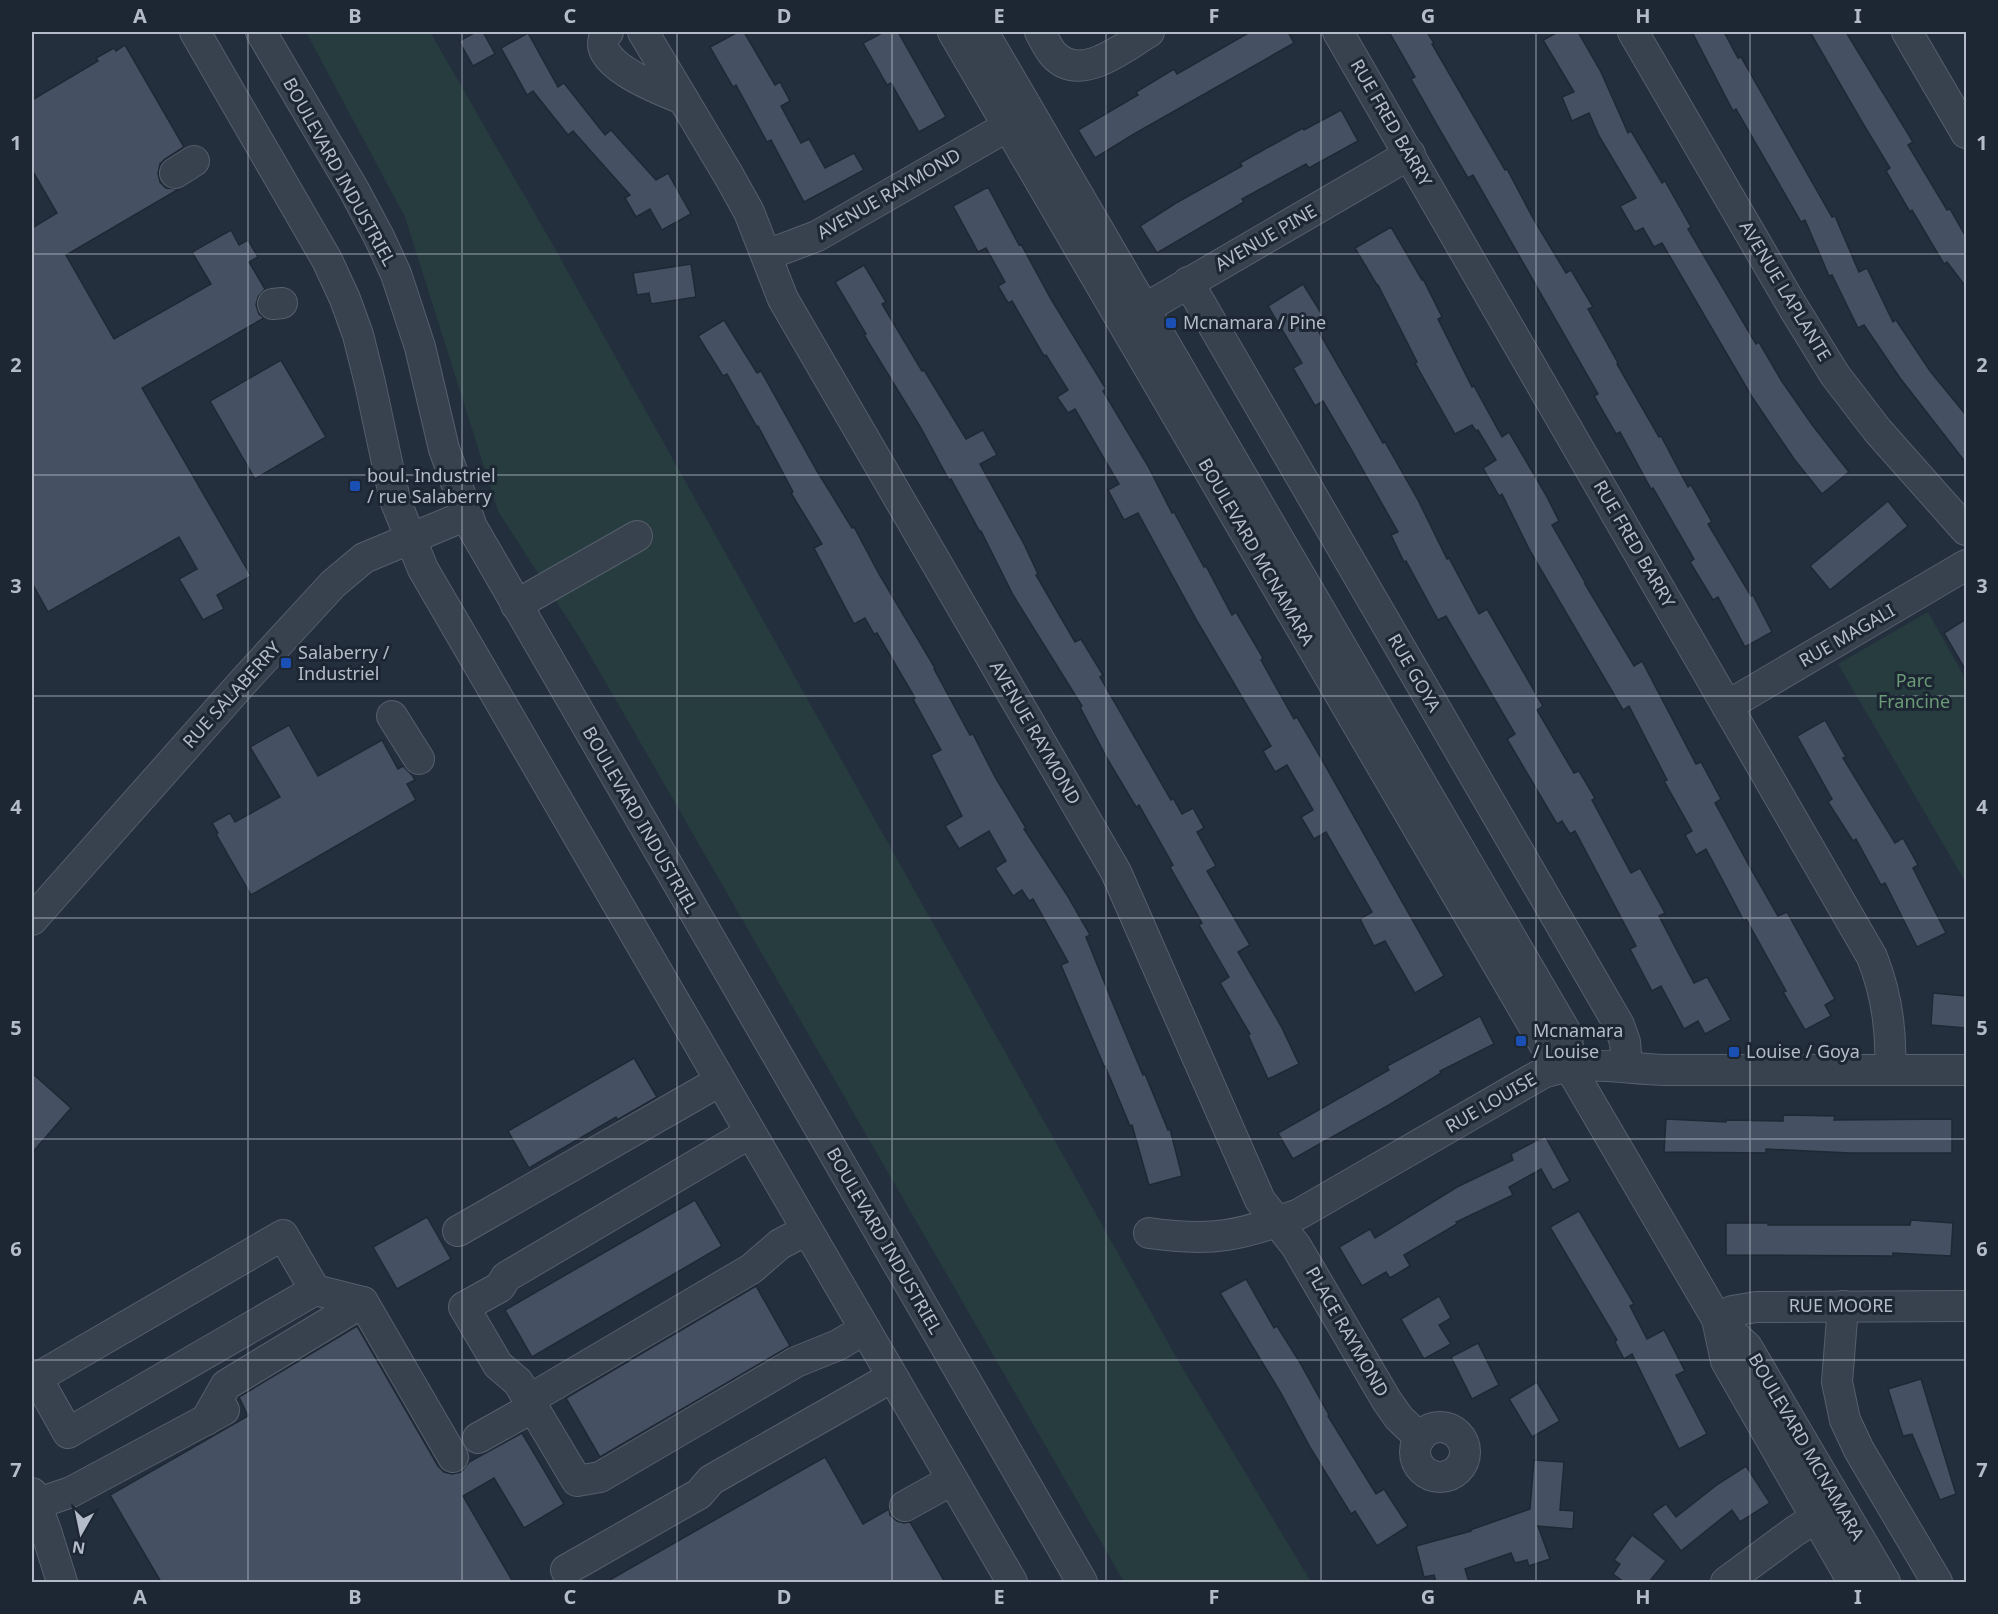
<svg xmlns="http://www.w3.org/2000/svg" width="1998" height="1614" font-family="'Noto Sans',sans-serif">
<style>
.green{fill:#263c3f}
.building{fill:#455162;stroke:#1f2835;stroke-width:1.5}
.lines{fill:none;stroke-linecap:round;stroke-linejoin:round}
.minor-casing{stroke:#565f6c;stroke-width:32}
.minor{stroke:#38414e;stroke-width:30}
.grid{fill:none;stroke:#b4bcc9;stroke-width:1.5;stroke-opacity:0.55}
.transit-dot{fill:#1a4fb4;stroke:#1d2633;stroke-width:2}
.labels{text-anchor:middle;stroke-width:6;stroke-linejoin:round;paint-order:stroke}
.street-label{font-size:18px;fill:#b4bcc9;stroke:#1d2633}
.poi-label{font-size:18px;fill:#b4bcc9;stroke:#1d2633;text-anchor:start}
.park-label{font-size:18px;fill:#6b9a76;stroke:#1d2633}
.neatline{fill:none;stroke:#b4bcc9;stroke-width:2}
.grid-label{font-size:20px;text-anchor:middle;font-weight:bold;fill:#b4bcc9}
</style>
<rect width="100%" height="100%" fill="#242f3e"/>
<g class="green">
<path d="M 306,32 L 430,32 L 550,240 L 1180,1364 L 1311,1582 L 1124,1582 L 583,643 L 498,511 L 405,217 Z"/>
<path d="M 1928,612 L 1966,680 L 1966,883 L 1838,664 Z"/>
</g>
<g class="building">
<path d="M 476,32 L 483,32 L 495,54 L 473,66 L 459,41 Z"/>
<path d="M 738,32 L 744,32 L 775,85 L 780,82 L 790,101 L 781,106 L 801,143 L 809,139 L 825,168 L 854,153 L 864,170 L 804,202 L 771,140 L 767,142 L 736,85 L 733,87 L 710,47 Z"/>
<path d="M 884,32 L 898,32 L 946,117 L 919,132 L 891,83 L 887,85 L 863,43 Z"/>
<path d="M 1250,32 L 1288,32 L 1294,43 L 1134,134 L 1095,158 L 1078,130 L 1138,95 L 1136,92 L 1174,69 L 1177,74 Z"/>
<path d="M 1389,32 L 1427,32 L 1434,43 L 1432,44 L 1505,170 L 1507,169 L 1534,220 L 1566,273 L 1571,270 L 1593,307 L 1588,309 L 1618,363 L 1617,364 L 1659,437 L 1661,436 L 1688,487 L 1691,485 L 1712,522 L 1708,524 L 1751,596 L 1753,595 L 1772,632 L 1745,647 L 1718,597 L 1713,600 L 1690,562 L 1694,559 L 1653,488 L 1651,489 L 1620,432 L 1616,434 L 1594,396 L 1598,394 L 1473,175 L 1468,178 L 1441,132 L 1411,79 L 1415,77 Z"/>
<path d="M 1558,32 L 1578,32 L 1601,72 L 1628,133 L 1631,131 L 1662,183 L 1665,181 L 1691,227 L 1688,229 L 1756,344 L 1759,342 L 1781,380 L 1813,426 L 1849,472 L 1822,494 L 1794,459 L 1752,397 L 1662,243 L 1654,247 L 1643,228 L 1635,232 L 1620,206 L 1636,198 L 1599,136 L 1589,113 L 1572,121 L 1562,97 L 1574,92 L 1543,40 Z"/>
<path d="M 1692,32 L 1724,32 L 1738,58 L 1741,57 L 1832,217 L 1835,216 L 1859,272 L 1867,268 L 1893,322 L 1896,320 L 1930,371 L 1966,415 L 1966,463 L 1900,378 L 1864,325 L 1858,328 L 1832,275 L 1829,276 L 1805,220 L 1801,222 L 1736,109 L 1733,111 Z"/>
<path d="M 1810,32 L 1846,32 L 1913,142 L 1908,145 L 1947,210 L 1950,209 L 1966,237 L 1966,287 L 1947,262 L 1944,264 L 1912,210 L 1910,212 L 1886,171 L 1890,168 L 1862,122 Z"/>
<path d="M 528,33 L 558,87 L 564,83 L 605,135 L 611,130 L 656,180 L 668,173 L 691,214 L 662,230 L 650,209 L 636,217 L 625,198 L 630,195 L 573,131 L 568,135 L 533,91 L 527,95 L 501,48 Z"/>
<path d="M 125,45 L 184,147 L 165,159 L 160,164 L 158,173 L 160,182 L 166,188 L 179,189 L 66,255 L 114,339 L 211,284 L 192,252 L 231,230 L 239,245 L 248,240 L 258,257 L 249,262 L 265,289 L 258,297 L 256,305 L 259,314 L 264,318 L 142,388 L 251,576 L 217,595 L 224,609 L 203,620 L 179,579 L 197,569 L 179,537 L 48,612 L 32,583 L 32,228 L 57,213 L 32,170 L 32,100 L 98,61 L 96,58 L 114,48 L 116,51 Z"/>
<path d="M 1341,110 L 1358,141 L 1309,168 L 1306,164 L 1242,199 L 1244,202 L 1157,253 L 1140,226 L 1176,203 L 1242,166 L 1240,163 L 1303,128 L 1304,130 Z"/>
<path d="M 988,187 L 1019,245 L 1021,244 L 1051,299 L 1106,389 L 1103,391 L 1148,466 L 1172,513 L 1174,512 L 1204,567 L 1206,566 L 1232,615 L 1236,612 L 1263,658 L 1261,660 L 1294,719 L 1297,717 L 1325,765 L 1444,976 L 1415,993 L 1385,941 L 1374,946 L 1360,919 L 1372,912 L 1326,832 L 1314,839 L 1301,817 L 1313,810 L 1287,765 L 1275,772 L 1263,751 L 1271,746 L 1197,621 L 1138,513 L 1124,520 L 1108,490 L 1119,484 L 1075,409 L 1068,413 L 1057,397 L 1068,390 L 1046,355 L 1044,356 L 1012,301 L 1008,303 L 998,286 L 1005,282 L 986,248 L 978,252 L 953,206 Z"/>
<path d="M 1391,227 L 1422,280 L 1423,279 L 1442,317 L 1438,319 L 1472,387 L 1474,386 L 1502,437 L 1509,432 L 1546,495 L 1559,521 L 1552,525 L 1586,584 L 1585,584 L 1634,666 L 1642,661 L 1696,764 L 1701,762 L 1721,799 L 1715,803 L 1751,869 L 1778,916 L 1787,912 L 1835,999 L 1825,1005 L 1831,1016 L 1805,1030 L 1783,992 L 1786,991 L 1746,919 L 1744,921 L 1706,849 L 1696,855 L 1685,835 L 1692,831 L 1664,781 L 1667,780 L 1629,706 L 1623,710 L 1530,551 L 1502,494 L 1499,496 L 1483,468 L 1496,460 L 1478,430 L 1476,431 L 1472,425 L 1455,434 L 1415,363 L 1417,362 L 1378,285 L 1377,285 L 1355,248 Z"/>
<path d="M 691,264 L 696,297 L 651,304 L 649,293 L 637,295 L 633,273 Z"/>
<path d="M 864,265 L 886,302 L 882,304 L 922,371 L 924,370 L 966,439 L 983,430 L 997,455 L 980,464 L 1024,544 L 1038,574 L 1036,575 L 1075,642 L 1081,639 L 1103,675 L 1100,677 L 1171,800 L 1173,798 L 1182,814 L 1193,808 L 1204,828 L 1197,832 L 1216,866 L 1207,871 L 1250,945 L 1238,952 L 1281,1026 L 1299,1064 L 1268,1079 L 1248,1035 L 1250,1034 L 1220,983 L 1229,977 L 1199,925 L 1202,923 L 1170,867 L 1173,865 L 1139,805 L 1136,807 L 1108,760 L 1080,707 L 1082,706 L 1013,595 L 981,531 L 980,532 L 951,479 L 949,480 L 921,428 L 864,335 L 866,334 L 835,282 Z"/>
<path d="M 1303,284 L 1326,321 L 1316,327 L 1383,443 L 1385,442 L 1418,500 L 1447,559 L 1449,558 L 1479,614 L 1487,609 L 1543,706 L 1537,710 L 1574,773 L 1579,771 L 1595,798 L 1592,800 L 1631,873 L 1640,868 L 1665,913 L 1659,916 L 1694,983 L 1707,977 L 1731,1020 L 1705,1034 L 1698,1021 L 1684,1029 L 1661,986 L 1652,991 L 1630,949 L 1636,946 L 1575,831 L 1570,834 L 1562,821 L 1557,824 L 1507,739 L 1515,734 L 1446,616 L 1438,620 L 1406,561 L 1404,562 L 1391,535 L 1398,532 L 1351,449 L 1323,401 L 1315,406 L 1293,368 L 1302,363 L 1268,306 Z"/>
<path d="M 724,320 L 757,373 L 761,371 L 817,471 L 852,528 L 854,527 L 879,574 L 935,668 L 934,669 L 970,735 L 973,734 L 995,777 L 1026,828 L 1024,829 L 1067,895 L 1090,935 L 1086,937 L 1116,1011 L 1143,1075 L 1145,1074 L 1168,1130 L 1170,1129 L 1182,1176 L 1149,1185 L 1132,1125 L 1130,1126 L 1105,1066 L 1104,1066 L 1061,965 L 1068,962 L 1033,899 L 1029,901 L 1022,890 L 1013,896 L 995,868 L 1006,861 L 989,831 L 959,849 L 945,826 L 962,816 L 931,755 L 941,750 L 913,699 L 915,698 L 877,633 L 874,634 L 865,618 L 854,624 L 814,548 L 822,544 L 791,493 L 793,492 L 758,426 L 757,427 L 727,374 L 723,376 L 698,336 Z"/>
<path d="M 281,360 L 326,437 L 255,479 L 210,401 Z"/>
<path d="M 1888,501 L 1908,526 L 1830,590 L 1810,566 Z"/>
<path d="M 1966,619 L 1966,671 L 1944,633 Z"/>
<path d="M 1825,720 L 1846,757 L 1843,758 L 1895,843 L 1903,838 L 1918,865 L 1913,868 L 1946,933 L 1917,947 L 1885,883 L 1881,885 L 1856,839 L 1853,841 L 1828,802 L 1832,799 L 1797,736 Z"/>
<path d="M 289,725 L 318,776 L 382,740 L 398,769 L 403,766 L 412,775 L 415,780 L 407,784 L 416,800 L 251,895 L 216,834 L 218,833 L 212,823 L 230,813 L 235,822 L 280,797 L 250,747 Z"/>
<path d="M 1933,993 L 1966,996 L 1966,1028 L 1931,1025 Z"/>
<path d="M 1480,1016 L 1494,1044 L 1440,1071 L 1441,1073 L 1389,1105 L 1293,1159 L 1278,1133 L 1389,1070 L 1387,1066 Z"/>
<path d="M 634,1058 L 657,1097 L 617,1120 L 616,1117 L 529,1168 L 508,1131 Z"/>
<path d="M 32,1073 L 71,1108 L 32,1153 Z"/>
<path d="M 1783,1115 L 1835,1116 L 1834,1120 L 1952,1119 L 1952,1153 L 1850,1153 L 1766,1149 L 1766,1153 L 1664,1152 L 1666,1119 L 1726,1122 L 1726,1120 L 1783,1121 Z"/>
<path d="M 1545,1136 L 1570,1181 L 1553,1190 L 1541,1169 L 1509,1187 L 1513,1195 L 1456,1222 L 1457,1224 L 1404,1255 L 1410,1266 L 1390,1278 L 1386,1272 L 1362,1286 L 1339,1247 L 1370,1229 L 1375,1238 L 1457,1187 L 1513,1160 L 1511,1154 Z"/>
<path d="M 695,1200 L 722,1246 L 532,1357 L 505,1310 Z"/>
<path d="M 1579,1211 L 1634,1304 L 1630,1306 L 1647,1339 L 1664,1330 L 1685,1371 L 1676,1375 L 1707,1434 L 1679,1449 L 1632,1354 L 1624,1359 L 1615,1342 L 1617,1340 L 1550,1227 Z"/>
<path d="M 427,1217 L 451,1259 L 397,1289 L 373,1247 Z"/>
<path d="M 1911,1220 L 1953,1223 L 1951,1256 L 1893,1253 L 1893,1256 L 1726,1255 L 1726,1223 L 1768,1223 L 1768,1225 L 1910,1225 Z"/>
<path d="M 1246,1279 L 1274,1328 L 1277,1326 L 1299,1361 L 1329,1415 L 1328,1416 L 1376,1494 L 1384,1489 L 1408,1526 L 1377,1546 L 1355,1511 L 1351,1514 L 1311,1449 L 1282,1395 L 1220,1293 Z"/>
<path d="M 756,1286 L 790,1346 L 600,1457 L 566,1398 Z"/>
<path d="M 1439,1296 L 1451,1318 L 1439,1325 L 1451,1344 L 1424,1359 L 1401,1319 Z"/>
<path d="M 357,1326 L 438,1466 L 444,1472 L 452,1474 L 461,1472 L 469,1462 L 522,1433 L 564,1504 L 524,1528 L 494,1478 L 463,1496 L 513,1582 L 161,1582 L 110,1495 L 248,1416 L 239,1397 Z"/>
<path d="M 1478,1343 L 1499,1385 L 1472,1399 L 1451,1357 Z"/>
<path d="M 1921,1379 L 1956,1494 L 1940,1500 L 1912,1434 L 1903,1436 L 1888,1389 Z"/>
<path d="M 1537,1382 L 1560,1421 L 1532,1437 L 1509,1399 Z"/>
<path d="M 825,1457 L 863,1524 L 889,1509 L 890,1515 L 897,1521 L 904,1523 L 910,1522 L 945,1582 L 606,1582 Z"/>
<path d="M 1534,1460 L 1564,1462 L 1560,1510 L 1574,1511 L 1573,1529 L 1538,1526 L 1550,1559 L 1529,1566 L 1527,1560 L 1515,1563 L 1511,1553 L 1465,1569 L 1469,1582 L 1436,1582 L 1434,1575 L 1424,1577 L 1416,1546 L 1471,1531 L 1470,1530 L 1530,1509 Z"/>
<path d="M 1746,1466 L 1770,1503 L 1740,1522 L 1732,1510 L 1681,1551 L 1652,1514 L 1666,1504 L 1676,1517 L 1718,1484 Z"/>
<path d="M 1632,1535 L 1666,1561 L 1649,1582 L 1624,1582 L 1613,1574 L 1620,1564 L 1614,1560 Z"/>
</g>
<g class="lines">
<g class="minor-casing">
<g id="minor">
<path d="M 195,32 L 327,260 L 345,299 L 358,335 L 370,383 L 395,500 L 423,569 L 1012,1582"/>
<path d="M 261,32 L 354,190 L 379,237 L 396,274 L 420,347 L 444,449 L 472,527 L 1082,1582"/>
<path d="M 608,32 C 582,61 665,92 683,99"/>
<path d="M 643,32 L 729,176 L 749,212 L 783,299 L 1116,872 L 1260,1200 L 1296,1246 L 1387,1401 L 1399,1418 L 1420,1438"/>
<path d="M 953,32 L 1546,1047 L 1569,1066 L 1717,1319 L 1747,1347 L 1885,1582"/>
<path d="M 983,32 L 1567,1034 L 1569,1066"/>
<path d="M 1040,32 C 1044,39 1048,49 1054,55 C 1081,84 1125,46 1149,32"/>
<path d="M 1338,32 L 1872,957 C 1887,995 1892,1030 1890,1070"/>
<path d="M 1633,32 L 1793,307 L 1835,375 L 1878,431 L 1966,530"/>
<path d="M 1907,32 L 1966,133"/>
<path d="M 175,173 L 194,161"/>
<path d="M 767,255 L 817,236 L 1008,126"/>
<path d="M 1188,282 L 1619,1025 L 1625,1042 L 1627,1067"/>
<path d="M 273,304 L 282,303"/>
<path d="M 1127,319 L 1410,154"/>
<path d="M 516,605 L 637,536"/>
<path d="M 1727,706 L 1966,565"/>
<path d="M 392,716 L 419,759"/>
<path d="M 32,920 L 243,682 L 333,584 L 364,558 L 467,515"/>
<path d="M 750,1133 L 506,1277 L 500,1287 L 464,1307 L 498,1365 L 518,1382 L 577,1481 L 600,1477 L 796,1362 L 838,1345 L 865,1329"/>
<path d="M 458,1231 L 720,1081"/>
<path d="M 1149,1233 C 1212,1242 1240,1236 1299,1214 L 1543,1073 C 1583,1059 1623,1069 1665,1070 C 1766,1070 1866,1070 1966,1070"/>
<path d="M 315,1290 L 283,1235 L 37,1378 L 68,1433 L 315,1290 L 363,1302"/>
<path d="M 1843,1306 L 1837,1382 L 1845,1420 L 1859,1450 L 1937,1582"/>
<path d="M 1717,1319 L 1726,1361 L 1853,1582"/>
<path d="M 1717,1319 L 1732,1311 L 1756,1307 L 1966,1306"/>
<path d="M 206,1420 L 226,1385 L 363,1302 L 453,1457"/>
<circle cx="1440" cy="1452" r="25"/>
<path d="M 478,1438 L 528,1410 L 537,1395 L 751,1269 L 780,1244 L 807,1230"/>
<path d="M 32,1493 L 46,1531 L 62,1582"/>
<path d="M 36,1504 L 71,1492 L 224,1410"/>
<path d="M 905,1506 L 952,1480"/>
<path d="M 566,1570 L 699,1494 L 711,1480 L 892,1377"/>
<path d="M 1726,1582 L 1795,1531 L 1831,1508"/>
</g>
</g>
<use href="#minor" class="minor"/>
</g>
<path class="grid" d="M 248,32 L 248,1582M 462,32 L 462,1582M 677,32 L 677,1582M 892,32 L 892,1582M 1106,32 L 1106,1582M 1321,32 L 1321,1582M 1536,32 L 1536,1582M 1750,32 L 1750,1582M 32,254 L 1966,254M 32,475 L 1966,475M 32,696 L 1966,696M 32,918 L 1966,918M 32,1139 L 1966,1139M 32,1360 L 1966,1360"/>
<g class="transit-dot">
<rect x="1165" y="317" width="12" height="12" rx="3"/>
<rect x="349" y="480" width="12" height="12" rx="3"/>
<rect x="280" y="657" width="12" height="12" rx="3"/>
<rect x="1515" y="1035" width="12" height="12" rx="3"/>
<rect x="1728" y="1046" width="12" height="12" rx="3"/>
</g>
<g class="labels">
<g class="street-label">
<text transform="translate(1391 123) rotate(60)" y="6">RUE FRED BARRY</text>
<text transform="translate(339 172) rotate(61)" y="6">BOULEVARD INDUSTRIEL</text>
<text transform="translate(889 194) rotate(-30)" y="6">AVENUE RAYMOND</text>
<text transform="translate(1266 238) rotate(-30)" y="6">AVENUE PINE</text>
<text transform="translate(1785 291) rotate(59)" y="6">AVENUE LAPLANTE</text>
<text transform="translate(1634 544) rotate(60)" y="6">RUE FRED BARRY</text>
<text transform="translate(1256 552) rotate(60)" y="6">BOULEVARD MCNAMARA</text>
<text transform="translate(1847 636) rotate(-30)" y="6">RUE MAGALI</text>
<text transform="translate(1414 673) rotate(60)" y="6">RUE GOYA</text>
<text transform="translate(232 695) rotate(-48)" y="6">RUE SALABERRY</text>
<text transform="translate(1035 733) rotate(60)" y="6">AVENUE RAYMOND</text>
<text transform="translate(640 820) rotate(60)" y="6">BOULEVARD INDUSTRIEL</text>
<text transform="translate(1491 1103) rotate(-30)" y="6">RUE LOUISE</text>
<text transform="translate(884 1241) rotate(60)" y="6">BOULEVARD INDUSTRIEL</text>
<text x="1841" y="1312">RUE MOORE</text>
<text transform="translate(1347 1332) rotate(60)" y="6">PLACE RAYMOND</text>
<text transform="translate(1806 1447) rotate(60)" y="6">BOULEVARD MCNAMARA</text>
</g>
<g class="poi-label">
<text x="1183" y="329">Mcnamara / Pine</text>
<text x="367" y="482">boul. Industriel<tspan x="367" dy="21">/ rue Salaberry</tspan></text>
<text x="298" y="659">Salaberry /<tspan x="298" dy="21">Industriel</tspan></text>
<text x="1533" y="1037">Mcnamara<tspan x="1533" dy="21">/ Louise</tspan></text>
<text x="1746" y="1058">Louise / Goya</text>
</g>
<g class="park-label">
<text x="1914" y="687">Parc<tspan x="1914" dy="21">Francine</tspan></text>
</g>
</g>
<rect width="1998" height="1614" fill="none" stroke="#1d2633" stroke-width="66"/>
<g transform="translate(81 1533) rotate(189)" stroke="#1d2633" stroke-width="4.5" paint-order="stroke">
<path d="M0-4.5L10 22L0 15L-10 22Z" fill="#b4bcc9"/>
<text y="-9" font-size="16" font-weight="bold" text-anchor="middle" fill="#b4bcc9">N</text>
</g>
<rect x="33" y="33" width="1932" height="1548" class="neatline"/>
<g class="grid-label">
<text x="140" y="23">A</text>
<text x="355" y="23">B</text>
<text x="570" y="23">C</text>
<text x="784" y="23">D</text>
<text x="999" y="23">E</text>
<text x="1214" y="23">F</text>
<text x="1428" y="23">G</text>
<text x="1643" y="23">H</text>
<text x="1858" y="23">I</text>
<text x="16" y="150">1</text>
<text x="1982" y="150">1</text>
<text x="16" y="372">2</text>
<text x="1982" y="372">2</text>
<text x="16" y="593">3</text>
<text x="1982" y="593">3</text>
<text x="16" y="814">4</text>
<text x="1982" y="814">4</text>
<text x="16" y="1035">5</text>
<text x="1982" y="1035">5</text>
<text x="16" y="1256">6</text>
<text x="1982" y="1256">6</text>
<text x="16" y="1477">7</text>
<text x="1982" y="1477">7</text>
<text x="140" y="1604">A</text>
<text x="355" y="1604">B</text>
<text x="570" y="1604">C</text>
<text x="784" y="1604">D</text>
<text x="999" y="1604">E</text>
<text x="1214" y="1604">F</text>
<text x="1428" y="1604">G</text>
<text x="1643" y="1604">H</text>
<text x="1858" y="1604">I</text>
</g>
</svg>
